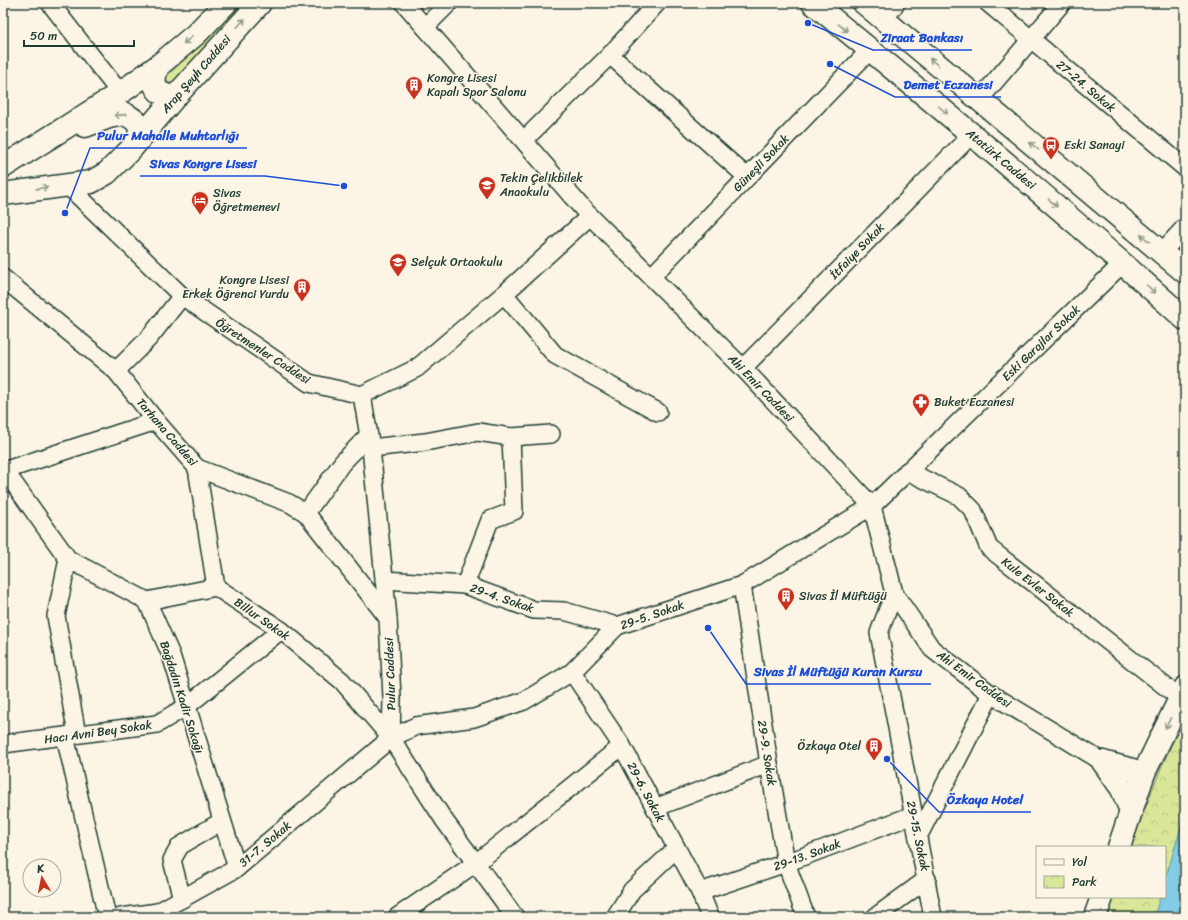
<svg xmlns="http://www.w3.org/2000/svg" width="1188" height="920" font-family="Sriracha,sans-serif">
<style>
.green{fill:#dae698;stroke:#7c9266}
.park{fill:url(#park-crowns);stroke:#7c9266}
.water{fill:#84cce5;stroke:#5c939e}
.lines{fill:none;stroke-linecap:round;stroke-linejoin:round}
.minor-casing{stroke:#1f3d34;stroke-width:20}
.tertiary-casing{stroke:#1f3d34;stroke-width:25}
.primary-casing{stroke:#1f3d34;stroke-width:25}
.minor{stroke:#fcf5e5;stroke-width:17}
.tertiary{stroke:#fcf5e5;stroke-width:22}
.primary{stroke:#fcf5e5;stroke-width:22}
.oneway{stroke:#8e998c}
.labels{text-anchor:middle;stroke-width:3;stroke-linejoin:round;paint-order:stroke}
.street-label{font-size:12px;fill:#1f3d34;stroke:#fcf5e5}
.poi-label{font-size:12px;fill:#1f3d34;stroke:#fcf5e5;text-anchor:start}
.leader{fill:none;stroke:#1d4ed8;stroke-width:1.5}
.callout-dot{fill:#1d4ed8;stroke:#fcf5e5;stroke-width:1.5}
.callout-label{font-size:13px;text-anchor:middle;font-weight:bold;fill:#1d4ed8;stroke:#fcf5e5;stroke-width:3;stroke-linejoin:round;paint-order:stroke}
</style>
<defs>
<pattern id="park-crowns" width="20" height="18" patternUnits="userSpaceOnUse"><rect width="20" height="18" fill="#dae698"/><path d="M2 6a3 3 0 1 1 6 0M12 15a3 3 0 1 1 6 0" fill="none" stroke="#bbc684"/></pattern>
</defs>
<rect width="100%" height="100%" fill="#fcf5e5"/>
<filter id="ink" filterUnits="userSpaceOnUse"><feTurbulence type="fractalNoise" baseFrequency=".025" numOctaves="2"/><feDisplacementMap in="SourceGraphic" scale="8" xChannelSelector="R" yChannelSelector="G"/><feConvolveMatrix kernelMatrix="1 2 1 2 8 2 1 2 1" color-interpolation-filters="sRGB"/></filter>
<g filter="url(#ink)">
<path class="green" d="M 243,3 L 248,3 L 173,87 L 165,78 Z"/>
<path class="park" d="M 1185,716 L 1185,917 L 1105,917 L 1111,897 L 1165,897 L 1165,847 L 1130,847 L 1161,768 Z"/>
<path class="water" d="M 1185,814 L 1185,917 L 1154,917 L 1160,897 L 1165,897 L 1165,880 Z"/>
<g class="lines">
<g class="minor-casing">
<g id="minor">
<path d="M 50,3 L 120,93"/>
<path d="M 404,3 L 583,209 L 743,368 L 872,506 L 894,593 L 932,649 L 991,694 L 1103,762"/>
<path d="M 988,3 L 1185,168"/>
<path d="M 884,20 L 896,3"/>
<path d="M 425,27 L 449,3"/>
<path d="M 610,55 L 747,177"/>
<path d="M 979,100 L 1062,3"/>
<path d="M 524,140 L 610,55 L 657,3"/>
<path d="M 67,185 L 182,296 L 309,383 L 362,395 L 417,368 L 504,294 L 590,216"/>
<path d="M 1162,252 L 1185,227"/>
<path d="M 651,277 L 870,50"/>
<path d="M 3,278 L 116,371 L 156,421 L 197,468 L 289,503 L 306,513 L 388,618"/>
<path d="M 504,294 L 555,355 L 658,412"/>
<path d="M 743,368 L 972,134"/>
<path d="M 116,371 L 149,338 L 182,296"/>
<path d="M 362,395 L 371,448 L 388,618 L 392,698 L 391,738 L 444,820 L 515,917"/>
<path d="M 371,448 L 425,442 L 478,432 L 511,437 L 551,434"/>
<path d="M 197,468 L 216,587 L 281,630 L 342,681 L 391,738"/>
<path d="M 3,471 L 156,421"/>
<path d="M 5,471 L 68,559 L 147,601 L 171,655 L 237,868"/>
<path d="M 907,471 L 959,496 L 973,510 L 989,548 L 1180,698"/>
<path d="M 306,513 L 342,463 L 368,436"/>
<path d="M 68,559 L 56,616 L 77,735"/>
<path d="M 384,580 L 465,585 L 534,610 L 564,611 L 617,626"/>
<path d="M 465,585 L 490,520 L 514,511 L 511,437"/>
<path d="M 742,585 L 769,764 L 786,863 L 806,917"/>
<path d="M 894,593 L 879,633 L 933,917"/>
<path d="M 147,601 L 216,587"/>
<path d="M 572,672 L 622,746 L 700,892 L 710,917"/>
<path d="M 65,736 L 107,917"/>
<path d="M 3,744 L 157,724 L 187,706 L 281,630"/>
<path d="M 655,808 L 769,764"/>
<path d="M 918,837 L 991,694"/>
<path d="M 700,892 L 786,863 L 913,815"/>
<path d="M 182,899 L 172,860 L 180,846 L 222,821"/>
<path d="M 121,917 L 158,912 L 237,868 L 391,738 L 416,726 L 474,718 L 524,701 L 572,672 L 617,626 L 742,585 L 872,506 L 1123,263"/>
<path d="M 397,917 L 476,863 L 622,746"/>
<path d="M 615,917 L 632,890 L 676,849"/>
<path d="M 875,917 L 927,879"/>
</g>
</g>
<g class="tertiary-casing">
<g id="tertiary">
<path d="M 158,66 C 151,85 154,94 175,97"/>
<path d="M 85,126 L 109,117 L 125,114 C 139,122 141,124 139,140"/>
<path d="M 3,167 L 120,93 L 158,66 L 196,34 L 226,3"/>
<path d="M 3,194 L 91,182 L 107,173 L 132,148 L 175,97 L 260,3"/>
<path d="M 1103,762 L 1122,789 L 1131,811"/>
<path d="M 1103,762 L 1144,773"/>
</g>
</g>
<g class="primary-casing">
<g id="primary">
<path d="M 813,3 C 939,106 1064,210 1185,319"/>
<path d="M 864,3 L 1185,272"/>
<path d="M 1119,847 L 1144,773 L 1185,688"/>
<path d="M 1095,917 L 1102,897"/>
</g>
</g>
<use href="#minor" class="minor"/>
<use href="#tertiary" class="tertiary"/>
<use href="#primary" class="primary"/>
</g>
<defs><path id="oneway-shaft" d="M-6 0H5M1.5-3L5.5 0L1.5 3" fill="none" stroke-width="1.6" stroke-linecap="round" stroke-linejoin="round"/></defs>
<g class="oneway">
<use href="#oneway-shaft" transform="translate(241 23) rotate(-48)"/>
<use href="#oneway-shaft" transform="translate(843 28) rotate(39)"/>
<use href="#oneway-shaft" transform="translate(188 40) rotate(140)"/>
<use href="#oneway-shaft" transform="translate(934 62) rotate(-140)"/>
<use href="#oneway-shaft" transform="translate(943 110) rotate(40)"/>
<use href="#oneway-shaft" transform="translate(120 115) rotate(176)"/>
<use href="#oneway-shaft" transform="translate(1034 146) rotate(-140)"/>
<use href="#oneway-shaft" transform="translate(42 188) rotate(-8)"/>
<use href="#oneway-shaft" transform="translate(1053 203) rotate(41)"/>
<use href="#oneway-shaft" transform="translate(1145 238) rotate(-140)"/>
<use href="#oneway-shaft" transform="translate(1151 289) rotate(42)"/>
<use href="#oneway-shaft" transform="translate(1168 723) rotate(116)"/>
</g>
</g>
<defs>
<g id="building-pin" transform="scale(0.9)"><path d="M0 17L-7.5 6A9.5 9.5 0 1 1 7.5 6Z" fill="#c8321e" stroke="#fcf5e5"/><path d="M-4-6H4V6H1V3H-1V6H-4ZM-2.5-4.3h1.7v1.8h-1.7ZM.8-4.3h1.7v1.8H.8ZM-2.5-1h1.7V.8h-1.7ZM.8-1h1.7V.8H.8Z" fill="#fff"/></g>
<g id="bus-pin" transform="scale(0.9)"><path d="M0 17L-7.5 6A9.5 9.5 0 1 1 7.5 6Z" fill="#c8321e" stroke="#fcf5e5"/><path d="M-5-6H5V4H4V6H2V4H-2V6H-4V4H-5ZM-3.5-4V0h7V-4ZM-3.5 1.2v1.5H-2V1.2ZM2 1.2v1.5H3.5V1.2Z" fill="#fff"/></g>
<g id="school-pin" transform="scale(0.9)"><path d="M0 17L-7.5 6A9.5 9.5 0 1 1 7.5 6Z" fill="#c8321e" stroke="#fcf5e5"/><path d="M0-5L7-2L0 1L-7-2ZM-4 1L0 2.5L4 1V4Q0 6-4 4Z" fill="#fff"/></g>
<g id="hotel-pin" transform="scale(0.9)"><path d="M0 17L-7.5 6A9.5 9.5 0 1 1 7.5 6Z" fill="#c8321e" stroke="#fcf5e5"/><path d="M-6-4.5h1.5V1H6V5H4.5V3h-9V5H-6ZM-4 0a1.8 1.8 0 1 1 3.6 0ZM.5 0V-2.5h3Q6-2.5 6 0Z" fill="#fff"/></g>
<g id="pharmacy-pin" transform="scale(0.9)"><path d="M0 17L-7.5 6A9.5 9.5 0 1 1 7.5 6Z" fill="#c8321e" stroke="#fcf5e5"/><path d="M-2-6h4v4h4v4h-4v4h-4v-4h-4v-4h4Z" fill="#fff"/></g>
</defs>
<g fill-rule="evenodd">
<use href="#building-pin" x="414" y="85"/>
<use href="#bus-pin" x="1051" y="145"/>
<use href="#school-pin" x="487" y="185"/>
<use href="#hotel-pin" x="200" y="200"/>
<use href="#school-pin" x="398" y="262"/>
<use href="#building-pin" x="302" y="287"/>
<use href="#pharmacy-pin" x="921" y="402"/>
<use href="#building-pin" x="786" y="596"/>
<use href="#building-pin" x="874" y="746"/>
</g>
<g class="labels">
<g class="street-label">
<text transform="translate(196 74) rotate(-49)" y="4">Arap Şeyh Caddesi</text>
<text transform="translate(1086 86) rotate(40)" y="4">27-24. Sokak</text>
<text transform="translate(1001 159) rotate(40)" y="4">Atatürk Caddesi</text>
<text transform="translate(761 163) rotate(-46)" y="4">Güneşli Sokak</text>
<text transform="translate(857 251) rotate(-46)" y="4">İtfaiye Sokak</text>
<text transform="translate(1041 343) rotate(-44)" y="4">Eski Garajlar Sokak</text>
<text transform="translate(263 351) rotate(33)" y="4">Öğretmenler Caddesi</text>
<text transform="translate(761 388) rotate(46)" y="4">Ahi Emir Caddesi</text>
<text transform="translate(167 432) rotate(49)" y="4">Tarhana Caddesi</text>
<text transform="translate(1038 587) rotate(38)" y="4">Kule Evler Sokak</text>
<text transform="translate(502 598) rotate(19)" y="4">29-4. Sokak</text>
<text transform="translate(652 615) rotate(-19)" y="4">29-5. Sokak</text>
<text transform="translate(262 619) rotate(35)" y="4">Billur Sokak</text>
<text transform="translate(390 674) rotate(-92)" y="4">Pulur Caddesi</text>
<text transform="translate(974 679) rotate(36)" y="4">Ahi Emir Caddesi</text>
<text transform="translate(182 697) rotate(72)" y="4">Bağdadın Kadir Sokağı</text>
<text transform="translate(98 732) rotate(-8)" y="4">Hacı Avni Bey Sokak</text>
<text transform="translate(767 753) rotate(81)" y="4">29-9. Sokak</text>
<text transform="translate(646 792) rotate(62)" y="4">29-6. Sokak</text>
<text transform="translate(918 836) rotate(78)" y="4">29-15. Sokak</text>
<text transform="translate(265 844) rotate(-40)" y="4">31-7. Sokak</text>
<text transform="translate(807 855) rotate(-20)" y="4">29-13. Sokak</text>
</g>
<g class="poi-label">
<text x="427" y="82">Kongre Lisesi<tspan x="427" dy="14">Kapalı Spor Salonu</tspan></text>
<text x="1064" y="149">Eski Sanayi</text>
<text x="500" y="182">Tekin Çelikbilek<tspan x="500" dy="14">Anaokulu</tspan></text>
<text x="213" y="197">Sivas<tspan x="213" dy="14">Öğretmenevi</tspan></text>
<text x="411" y="266">Selçuk Ortaokulu</text>
<text x="289" y="284" text-anchor="end">Kongre Lisesi<tspan x="289" dy="14">Erkek Öğrenci Yurdu</tspan></text>
<text x="934" y="406">Buket Eczanesi</text>
<text x="799" y="600">Sivas İl Müftüğü</text>
<text x="861" y="750" text-anchor="end">Özkaya Otel</text>
</g>
</g>
<path class="leader" d="M808 23L873 50H972M830 64L895 97H1001M65 213L90 148H247M344 186L265 176H140M708 628L746 684H931M887 759L939 812H1031"/>
<g class="callout-dot">
<circle cx="808" cy="23" r="4"/>
<circle cx="830" cy="64" r="4"/>
<circle cx="65" cy="213" r="4"/>
<circle cx="344" cy="186" r="4"/>
<circle cx="708" cy="628" r="4"/>
<circle cx="887" cy="759" r="4"/>
</g>
<g class="callout-label">
<text x="922" y="42">Ziraat Bankası</text>
<text x="948" y="89">Demet Eczanesi</text>
<text x="168" y="140">Pulur Mahalle Muhtarlığı</text>
<text x="203" y="168">Sivas Kongre Lisesi</text>
<text x="838" y="676">Sivas İl Müftüğü Kuran Kursu</text>
<text x="985" y="804">Özkaya Hotel</text>
</g>
<rect width="1188" height="920" fill="none" stroke="#fcf5e5" stroke-width="16"/>
<rect x="8" y="8" width="1172" height="904" fill="none" stroke="#1f3d34" stroke-width="1.5" filter="url(#ink)"/>
<rect x="1036" y="846" width="130" height="52" fill="#fcf5e5" stroke="#a4ab9e"/>
<rect x="1044" y="859" width="20" height="6" fill="#fcf5e5" stroke="#a4ab9e"/>
<text x="1072" y="866" font-size="12" fill="#1f3d34">Yol</text>
<rect x="1044" y="876" width="20" height="12" fill="url(#park-crowns)" stroke="#a4ab9e"/>
<text x="1072" y="886" font-size="12" fill="#1f3d34">Park</text>
<g transform="translate(42 878) rotate(350)"><circle r="19" fill="#fcf5e5" stroke="#a4ab9e"/>
<path d="M0-3L7 15L0 10L-7 15Z" fill="#c8321e"/>
<text y="-6" font-size="11" font-weight="bold" text-anchor="middle" fill="#1f3d34">K</text>
</g>
<path d="M24 40v6h110v-6" fill="none" stroke="#1f3d34" stroke-width="2"/>
<text x="30" y="40" font-size="12" fill="#1f3d34" stroke="#fcf5e5" stroke-width="3" paint-order="stroke">50 m</text>
</svg>
